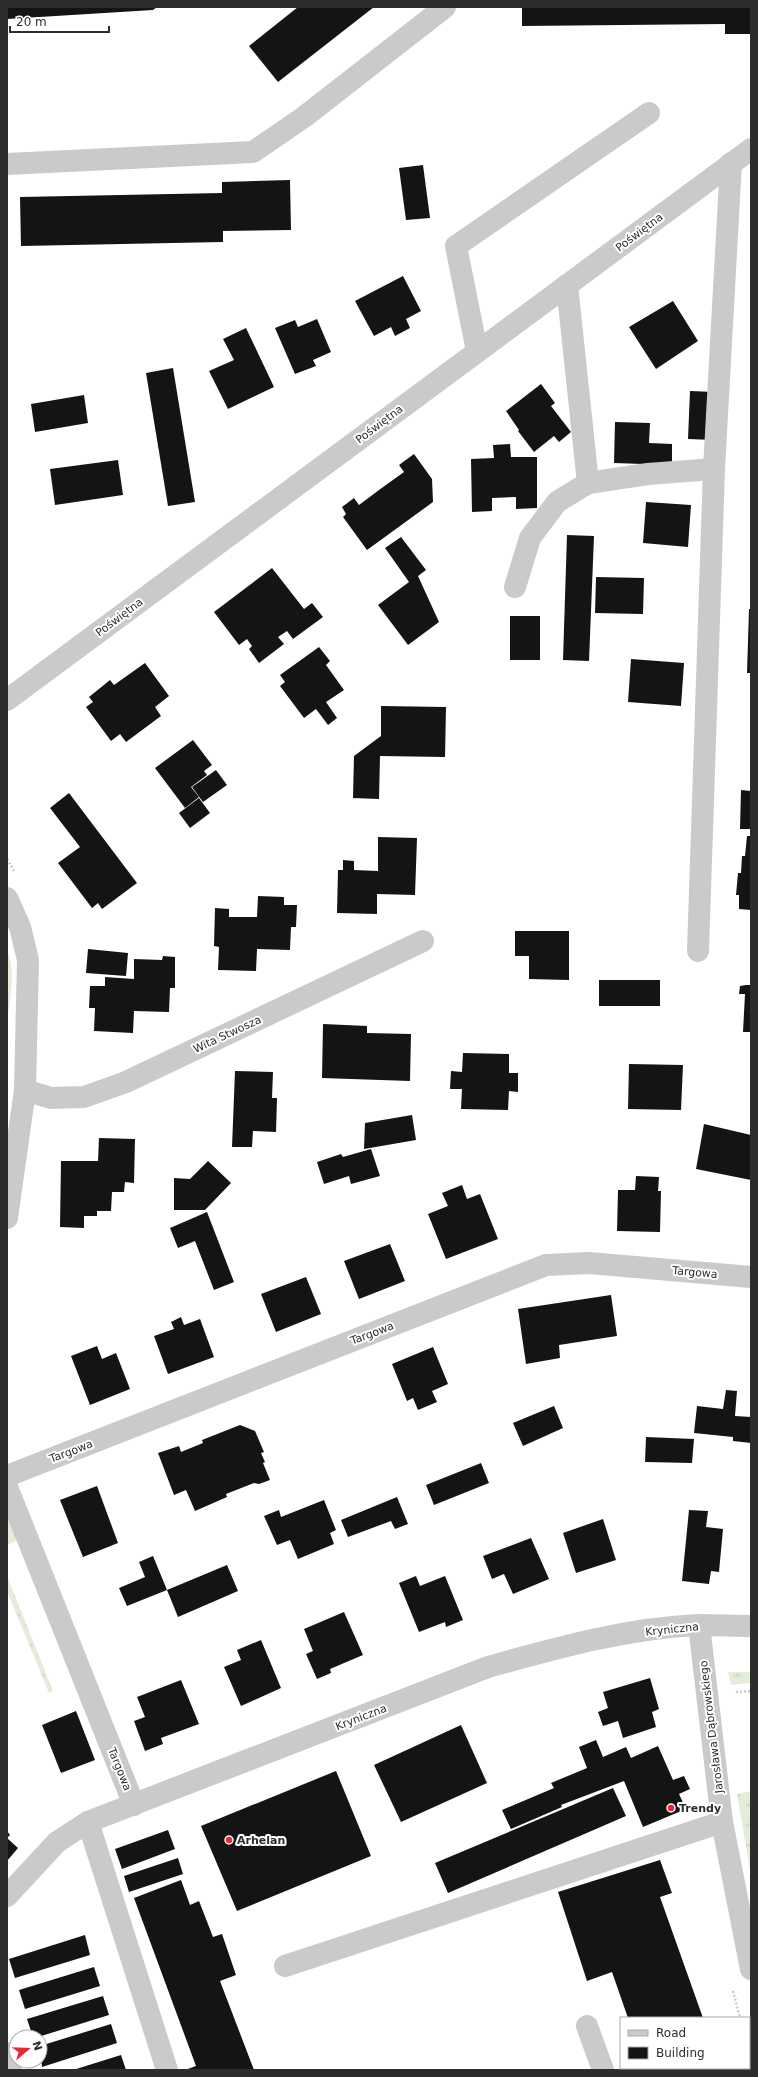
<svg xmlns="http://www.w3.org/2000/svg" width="758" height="2077" font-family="'DejaVu Sans',sans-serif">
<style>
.grass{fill:url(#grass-tufts)}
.building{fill:#141414}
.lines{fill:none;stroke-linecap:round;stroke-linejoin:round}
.path{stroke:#cacaca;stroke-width:2.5;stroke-dasharray:2 2;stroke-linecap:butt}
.minor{stroke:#cacaca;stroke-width:22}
.poi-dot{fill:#f02437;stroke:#fff;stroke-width:1.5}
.labels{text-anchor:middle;stroke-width:4;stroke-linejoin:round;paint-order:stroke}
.street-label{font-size:11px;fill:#2d2d2d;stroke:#fff}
.poi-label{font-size:11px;font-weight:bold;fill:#2d2d2d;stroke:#fff;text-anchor:start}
</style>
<defs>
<pattern id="grass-tufts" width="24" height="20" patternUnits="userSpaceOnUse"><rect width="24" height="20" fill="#e4ecda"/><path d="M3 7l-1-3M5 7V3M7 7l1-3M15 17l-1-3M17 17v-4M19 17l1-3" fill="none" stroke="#c4cbbb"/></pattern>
</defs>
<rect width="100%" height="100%" fill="#fff"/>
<g class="grass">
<path d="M 7,951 C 17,971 9,1001 7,1023 Z"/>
<path d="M 7,1511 L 18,1540 L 7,1545 Z"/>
<path d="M 7,1576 L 53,1691 L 49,1693 L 7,1591 Z"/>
<path d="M 728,1672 L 751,1672 L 751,1683 L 731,1685 Z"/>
<path d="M 751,1791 L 751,1875 L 737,1794 Z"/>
</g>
<g class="building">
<path d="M 7,7 L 157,7 L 153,10 L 7,19 Z"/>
<path d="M 298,7 L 374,7 L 278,82 L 249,46 Z"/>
<path d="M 522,7 L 751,7 L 751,34 L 725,34 L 725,24 L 522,26 Z"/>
<path d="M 423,165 L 430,218 L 406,220 L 399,168 Z"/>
<path d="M 290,180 L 291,230 L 223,231 L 223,242 L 21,246 L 20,197 L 222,193 L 222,182 Z"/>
<path d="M 403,276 L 421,311 L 406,319 L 410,328 L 395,336 L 391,327 L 374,336 L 355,301 Z"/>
<path d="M 673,301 L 698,341 L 656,369 L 629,327 Z"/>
<path d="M 317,319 L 331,352 L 313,360 L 316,366 L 295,374 L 275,328 L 295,320 L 298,327 Z"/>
<path d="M 246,328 L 274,387 L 228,409 L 209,371 L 234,360 L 223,339 Z"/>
<path d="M 173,368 L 195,502 L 168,506 L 146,373 Z"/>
<path d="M 541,384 L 555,403 L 551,406 L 571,432 L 559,442 L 554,436 L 534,452 L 518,431 L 519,430 L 506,411 Z"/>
<path d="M 690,391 L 714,392 L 713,440 L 688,439 Z"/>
<path d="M 84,395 L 88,423 L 35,432 L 31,404 Z"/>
<path d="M 615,422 L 650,423 L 649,443 L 672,444 L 672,465 L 614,463 Z"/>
<path d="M 510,444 L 511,457 L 537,457 L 537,508 L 516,509 L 516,497 L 492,498 L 492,511 L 472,512 L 471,459 L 494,458 L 493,445 Z"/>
<path d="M 414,454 L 432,479 L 433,502 L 367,550 L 343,517 L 346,514 L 342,507 L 354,498 L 359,505 L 379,490 L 404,472 L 399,465 Z"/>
<path d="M 118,460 L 123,495 L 55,505 L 50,469 Z"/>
<path d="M 646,502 L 691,505 L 688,547 L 643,543 Z"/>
<path d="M 567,535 L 594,536 L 589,661 L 563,660 Z"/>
<path d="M 401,537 L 426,570 L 418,576 L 439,622 L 408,645 L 378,605 L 409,582 L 385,548 Z"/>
<path d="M 272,568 L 304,609 L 312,603 L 323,617 L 293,639 L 287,631 L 278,637 L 284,644 L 259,663 L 249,649 L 252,646 L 247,639 L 239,645 L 214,612 Z"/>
<path d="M 596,577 L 644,578 L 643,614 L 595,613 Z"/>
<path d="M 749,609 L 751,609 L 751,673 L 747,673 Z"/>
<rect x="510" y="616" width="30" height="44"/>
<path d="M 319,647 L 330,661 L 326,665 L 344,690 L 326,702 L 337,718 L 328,725 L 316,709 L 304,718 L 280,686 L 285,682 L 280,675 Z"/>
<path d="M 631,659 L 684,663 L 681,706 L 628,702 Z"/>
<path d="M 145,663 L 169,696 L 155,707 L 161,716 L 126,742 L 120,734 L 111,741 L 86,707 L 93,702 L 89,697 L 110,680 L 114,685 Z"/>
<path d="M 381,706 L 446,707 L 445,757 L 380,756 L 379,799 L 353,798 L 354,756 L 381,736 Z"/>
<path d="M 193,740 L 212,765 L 204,771 L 207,775 L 191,787 L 199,797 L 185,808 L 155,768 Z"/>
<path d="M 216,770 L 227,785 L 203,802 L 192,787 Z"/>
<path d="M 741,790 L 751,791 L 751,829 L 740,829 Z"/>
<path d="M 69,793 L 137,883 L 102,909 L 98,903 L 92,908 L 58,863 L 80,847 L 50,808 Z"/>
<path d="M 199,798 L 210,813 L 190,828 L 179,813 Z"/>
<path d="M 747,836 L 751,836 L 751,910 L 739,909 L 739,895 L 736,895 L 738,873 L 741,873 L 742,856 L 745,856 Z"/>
<path d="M 378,837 L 417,838 L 415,895 L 377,894 L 377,914 L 337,913 L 338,870 L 343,870 L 343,860 L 354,861 L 354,870 L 378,871 Z"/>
<path d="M 258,896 L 284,897 L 284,905 L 297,905 L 296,927 L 291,927 L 290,950 L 257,949 L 256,971 L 218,970 L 219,947 L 214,946 L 215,908 L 229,909 L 229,917 L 257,917 Z"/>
<path d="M 515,931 L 569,931 L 569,980 L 529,979 L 529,956 L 515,956 Z"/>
<path d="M 88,949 L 128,953 L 126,976 L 86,973 Z"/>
<path d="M 163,956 L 175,957 L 175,988 L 170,988 L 169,1012 L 134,1011 L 133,1033 L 94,1031 L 95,1008 L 89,1008 L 90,986 L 105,986 L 105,977 L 134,979 L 134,959 L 162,960 Z"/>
<rect x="599" y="980" width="61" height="26"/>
<path d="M 746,985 L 751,985 L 751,1032 L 743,1032 L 745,994 L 739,994 L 740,986 Z"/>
<path d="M 323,1024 L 367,1026 L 367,1033 L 411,1034 L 410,1081 L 322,1078 Z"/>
<path d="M 463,1053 L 509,1054 L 509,1073 L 518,1073 L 518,1092 L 509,1091 L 508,1110 L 461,1109 L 462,1089 L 450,1089 L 451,1071 L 462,1072 Z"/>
<path d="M 629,1064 L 683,1065 L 681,1110 L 628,1109 Z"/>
<path d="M 235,1071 L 273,1072 L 272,1098 L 277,1098 L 276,1132 L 253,1131 L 252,1147 L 232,1147 Z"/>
<path d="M 412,1115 L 416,1140 L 364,1149 L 365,1123 Z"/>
<path d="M 704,1124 L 751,1135 L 751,1180 L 696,1169 Z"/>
<path d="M 99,1138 L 135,1139 L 134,1183 L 125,1182 L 124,1192 L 112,1192 L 111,1211 L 97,1211 L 97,1216 L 84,1216 L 84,1228 L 60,1227 L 61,1161 L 98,1161 Z"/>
<path d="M 371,1149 L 380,1176 L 351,1184 L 349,1176 L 324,1184 L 317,1162 L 341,1154 L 343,1157 Z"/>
<path d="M 208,1161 L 231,1183 L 205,1210 L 174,1210 L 174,1178 L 190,1179 Z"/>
<path d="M 636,1176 L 659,1177 L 658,1191 L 661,1191 L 660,1232 L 617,1231 L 618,1190 L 635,1190 Z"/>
<path d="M 462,1185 L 467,1199 L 480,1194 L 498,1239 L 446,1259 L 428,1214 L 448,1206 L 442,1193 Z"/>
<path d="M 207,1212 L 234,1282 L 214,1290 L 195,1241 L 178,1248 L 170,1228 Z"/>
<path d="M 390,1244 L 405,1281 L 359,1299 L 344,1261 Z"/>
<path d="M 306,1277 L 321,1314 L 276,1332 L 261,1294 Z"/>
<path d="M 611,1295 L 617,1336 L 559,1345 L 560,1358 L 526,1364 L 518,1309 Z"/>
<path d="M 181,1317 L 184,1325 L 200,1319 L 214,1357 L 168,1374 L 154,1336 L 174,1329 L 171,1322 Z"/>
<path d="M 97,1346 L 102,1359 L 116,1353 L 130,1389 L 90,1405 L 71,1356 Z"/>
<path d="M 433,1347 L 448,1384 L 432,1391 L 437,1402 L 418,1410 L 413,1398 L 407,1401 L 392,1364 Z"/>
<path d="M 726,1390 L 737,1391 L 735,1416 L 751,1417 L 751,1443 L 733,1441 L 733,1437 L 694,1433 L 697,1406 L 723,1409 Z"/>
<path d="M 554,1406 L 563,1428 L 523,1446 L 513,1423 Z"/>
<path d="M 240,1425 L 255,1431 L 264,1452 L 261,1453 L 265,1462 L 263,1463 L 270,1480 L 259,1484 L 254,1483 L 226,1494 L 227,1497 L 195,1511 L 186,1490 L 174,1495 L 158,1453 L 179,1446 L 181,1452 L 203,1443 L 202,1440 Z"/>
<path d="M 646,1437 L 694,1439 L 692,1463 L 645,1462 Z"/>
<path d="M 481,1463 L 489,1483 L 434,1505 L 426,1485 Z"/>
<path d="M 97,1486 L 118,1543 L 83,1557 L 60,1500 Z"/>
<path d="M 397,1497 L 408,1524 L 395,1529 L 391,1521 L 348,1537 L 341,1520 Z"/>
<path d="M 324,1500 L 336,1530 L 330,1533 L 334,1544 L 298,1559 L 290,1540 L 277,1545 L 264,1516 L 279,1510 L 281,1517 Z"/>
<path d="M 689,1510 L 708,1511 L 706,1527 L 723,1529 L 719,1572 L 711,1571 L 709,1584 L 682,1581 Z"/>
<path d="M 603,1519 L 616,1560 L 576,1573 L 563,1533 Z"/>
<path d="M 531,1538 L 549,1579 L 513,1594 L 504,1574 L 492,1579 L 483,1556 Z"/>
<path d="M 153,1556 L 167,1590 L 127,1606 L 119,1588 L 145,1577 L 139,1562 Z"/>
<path d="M 227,1565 L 238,1591 L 178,1617 L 167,1590 Z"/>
<path d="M 416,1576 L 420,1586 L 445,1576 L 463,1620 L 446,1627 L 445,1622 L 419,1632 L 399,1583 Z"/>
<path d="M 344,1612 L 363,1655 L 330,1669 L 331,1673 L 317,1679 L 306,1654 L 313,1651 L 304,1629 Z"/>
<path d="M 261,1640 L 281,1688 L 241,1706 L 224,1667 L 241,1660 L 237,1650 Z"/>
<path d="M 650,1678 L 659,1709 L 652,1712 L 656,1727 L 623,1738 L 618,1721 L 603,1726 L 598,1712 L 608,1708 L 603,1692 Z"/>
<path d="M 181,1680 L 199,1724 L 161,1738 L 163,1744 L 145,1751 L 134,1721 L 145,1717 L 137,1697 Z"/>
<path d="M 76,1711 L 95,1760 L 61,1773 L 42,1725 Z"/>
<path d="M 461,1725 L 487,1783 L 401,1822 L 374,1765 Z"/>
<path d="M 596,1740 L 603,1757 L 626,1747 L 631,1758 L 658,1746 L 673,1780 L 684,1776 L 690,1789 L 679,1794 L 686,1809 L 643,1827 L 624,1781 L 561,1805 L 562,1807 L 511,1829 L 502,1810 L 554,1788 L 551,1783 L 587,1768 L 579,1747 Z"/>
<path d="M 336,1771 L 371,1856 L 237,1911 L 201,1826 Z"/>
<path d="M 613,1788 L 626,1816 L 448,1893 L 435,1863 Z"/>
<path d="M 168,1830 L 175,1849 L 122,1869 L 115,1849 Z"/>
<path d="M 7,1831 L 10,1835 L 7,1838 L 18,1848 L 7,1861 Z"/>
<path d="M 178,1858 L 183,1874 L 129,1892 L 124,1876 Z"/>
<path d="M 660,1860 L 672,1893 L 660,1897 L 703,2018 L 628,2018 L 612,1972 L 587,1981 L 558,1892 Z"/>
<path d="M 181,1880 L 190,1905 L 199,1901 L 213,1937 L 222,1934 L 236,1975 L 220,1981 L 254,2070 L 185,2070 L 196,2066 L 134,1898 Z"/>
<path d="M 85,1935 L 90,1955 L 15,1978 L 9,1959 Z"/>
<path d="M 94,1967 L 100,1986 L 25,2009 L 19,1990 Z"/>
<path d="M 103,1996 L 109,2015 L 38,2037 L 33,2037 L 27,2019 Z"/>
<path d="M 111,2024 L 117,2043 L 42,2067 L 40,2046 Z"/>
<path d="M 121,2055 L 126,2070 L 73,2070 Z"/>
<path d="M 646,2068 L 721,2068 L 722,2070 L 647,2070 Z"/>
</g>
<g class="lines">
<g class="path">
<path d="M 7,859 L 14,871"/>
<path d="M 736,1692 L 751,1691"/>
<path d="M 733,1991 L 740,2018"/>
<path d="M 749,2051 L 751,2058"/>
</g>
<g class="minor">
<path d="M 7,164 L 253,152 L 304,117 L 445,7"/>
<path d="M 567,285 L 588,483"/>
<path d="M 477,351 L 456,246 L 649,113"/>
<path d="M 515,587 L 530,538 L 557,502 L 588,483 L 648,474 L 714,469"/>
<path d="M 7,700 L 751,149"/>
<path d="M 7,898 L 20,927 L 28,960 L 25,1090 L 7,1218"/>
<path d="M 698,951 L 714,469 L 731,163"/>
<path d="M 25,1090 L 51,1098 L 84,1097 L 126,1082 L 423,941"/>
<path d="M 7,1476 L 546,1265 L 589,1263 L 751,1277"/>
<path d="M 7,1487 L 134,1805"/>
<path d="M 699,1625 L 722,1822 L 751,1969"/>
<path d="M 88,1822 L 167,2070"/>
<path d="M 7,1896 L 57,1842 L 88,1822 L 488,1667 C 557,1648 627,1628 699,1625 C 717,1625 734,1626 751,1626"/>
<path d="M 285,1966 L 722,1822"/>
<path d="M 587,2026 L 603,2070"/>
<path d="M 7,2053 L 11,2070"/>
</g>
</g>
<g class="poi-dot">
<circle cx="671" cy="1808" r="4"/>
<circle cx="229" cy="1840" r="4"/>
</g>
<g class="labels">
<g class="street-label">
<text transform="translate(639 232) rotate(-37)" y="4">Poświętna</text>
<text transform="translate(379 424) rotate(-37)" y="4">Poświętna</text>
<text transform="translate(119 617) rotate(-37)" y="4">Poświętna</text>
<text transform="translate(227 1034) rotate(-25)" y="4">Wita Stwosza</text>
<text transform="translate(695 1272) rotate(5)" y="4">Targowa</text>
<text transform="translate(372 1333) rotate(-21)" y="4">Targowa</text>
<text transform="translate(71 1451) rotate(-21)" y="4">Targowa</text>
<text transform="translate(672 1629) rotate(-6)" y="4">Kryniczna</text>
<text transform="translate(361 1717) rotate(-21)" y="4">Kryniczna</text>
<text transform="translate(711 1727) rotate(-97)" y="4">Jarosława Dąbrowskiego</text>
<text transform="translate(120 1769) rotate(68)" y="4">Targowa</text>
</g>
<g class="poi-label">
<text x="679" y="1812">Trendy</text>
<text x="237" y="1844">Arhelan</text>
</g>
</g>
<rect width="758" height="2077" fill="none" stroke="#2d2d2d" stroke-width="16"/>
<rect x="620" y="2017" width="130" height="52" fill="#ffffff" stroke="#ababab"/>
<rect x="628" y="2030" width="20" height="6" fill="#cacaca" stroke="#ababab"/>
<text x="656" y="2037" font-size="12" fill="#2d2d2d">Road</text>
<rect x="628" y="2047" width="20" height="12" fill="#141414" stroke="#ababab"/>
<text x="656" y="2057" font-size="12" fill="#2d2d2d">Building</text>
<g transform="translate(28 2049) rotate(71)"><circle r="19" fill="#ffffff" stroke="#ababab"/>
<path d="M0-3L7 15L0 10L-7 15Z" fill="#f02437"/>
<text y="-6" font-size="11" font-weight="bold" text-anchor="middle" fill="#2d2d2d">N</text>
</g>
<path d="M10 26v6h99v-6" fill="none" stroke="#2d2d2d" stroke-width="2"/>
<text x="16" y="26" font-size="12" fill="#2d2d2d" stroke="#ffffff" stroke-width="3" paint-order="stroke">20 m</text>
</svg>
